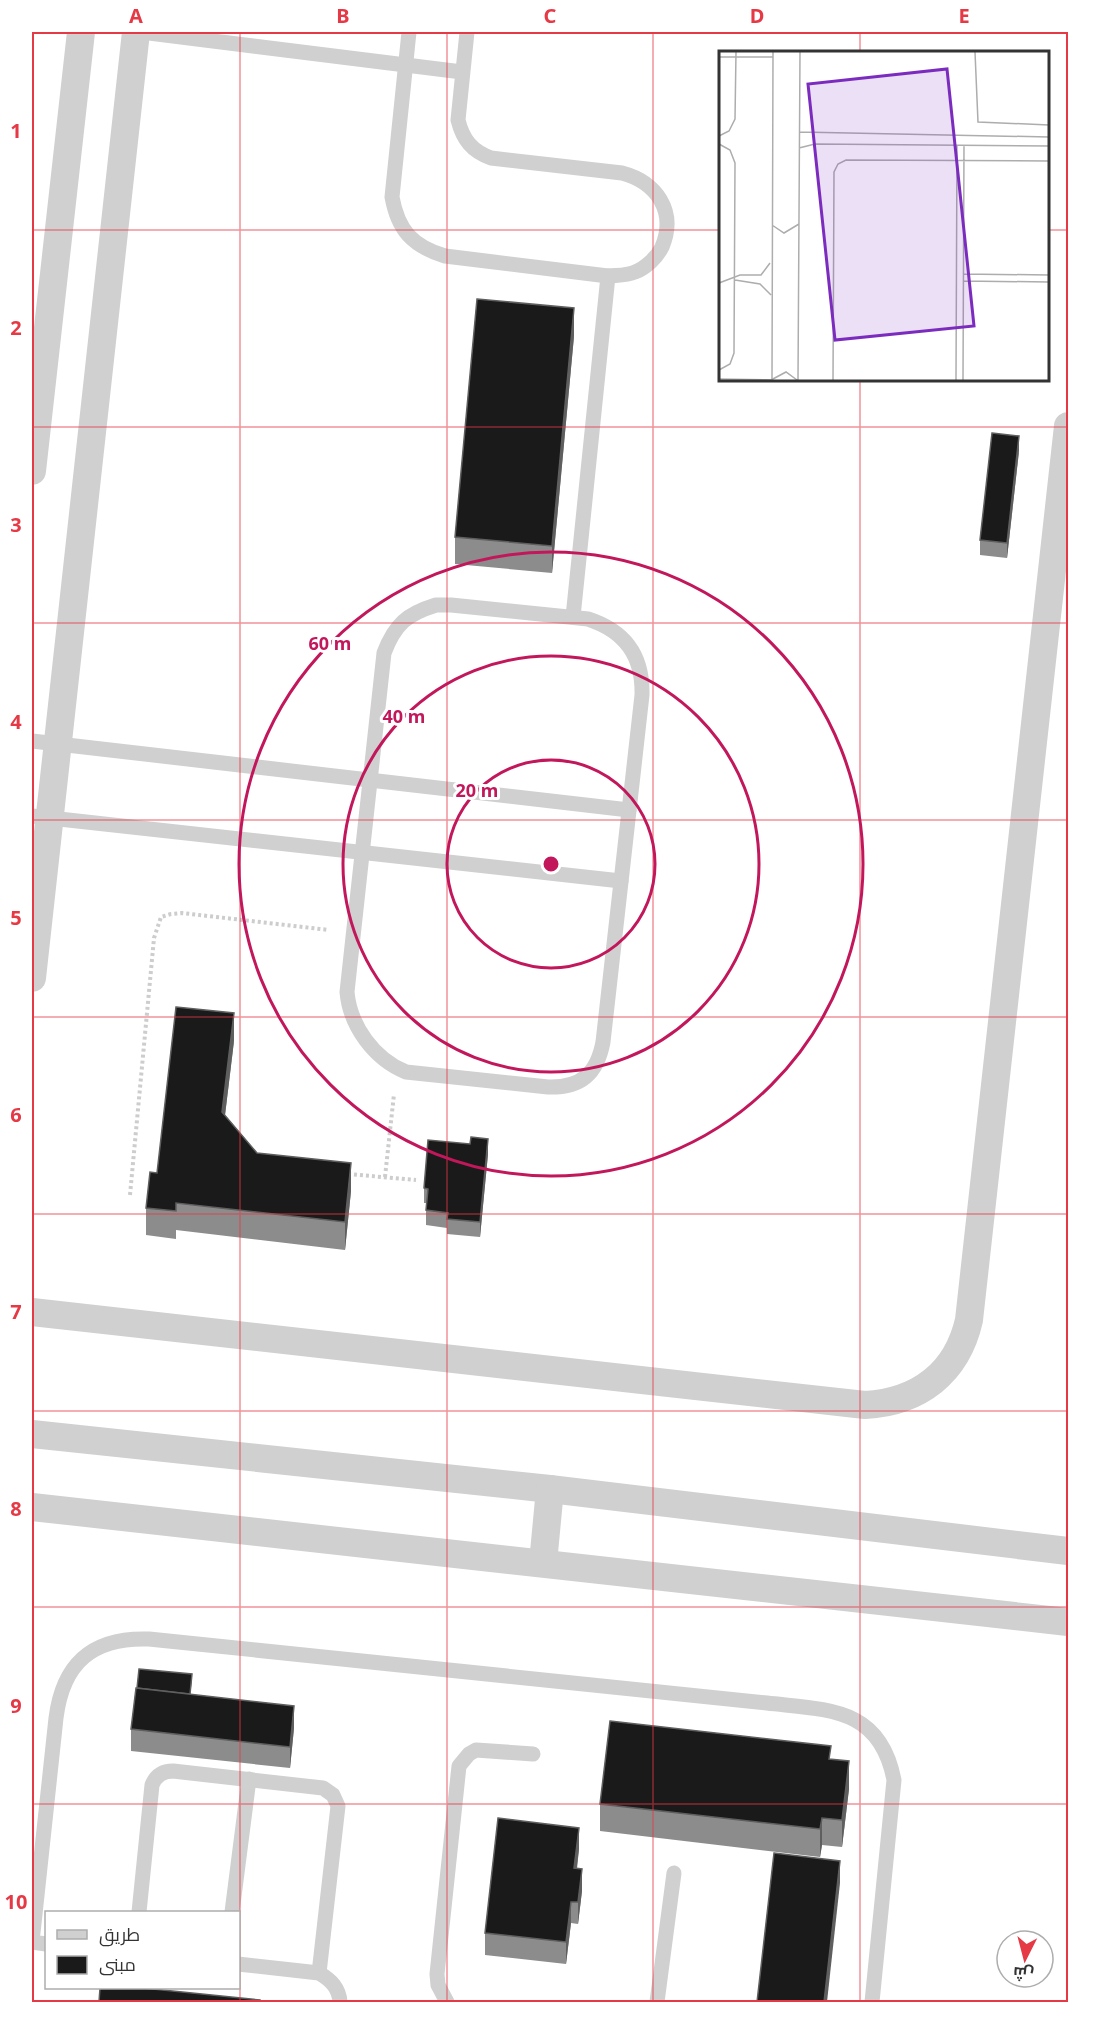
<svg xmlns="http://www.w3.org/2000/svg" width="1100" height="2034" font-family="'Noto Sans',Cairo,sans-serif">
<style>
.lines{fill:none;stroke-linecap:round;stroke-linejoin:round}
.path{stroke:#cdcdcd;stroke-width:4;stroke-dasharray:3 3;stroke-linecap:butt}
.service{stroke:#d0d0d0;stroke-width:15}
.minor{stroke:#d0d0d0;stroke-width:28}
.wall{fill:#8c8c8c}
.shaded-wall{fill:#5f5f5f}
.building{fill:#1a1a1a;stroke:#5f5f5f;stroke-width:1.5}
.grid{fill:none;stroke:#e63946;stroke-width:1.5;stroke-opacity:0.55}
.ring{fill:none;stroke:#c2185b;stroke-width:3}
.inset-road{fill:none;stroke:#adadad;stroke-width:1.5}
.view{fill:#7b2cbf;fill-opacity:0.15;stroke:#7b2cbf;stroke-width:3}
.inset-edge{fill:none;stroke:#333;stroke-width:3}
.centre{fill:#c2185b;stroke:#fff;stroke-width:3}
.ring-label{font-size:18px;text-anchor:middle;font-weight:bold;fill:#c2185b;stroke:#fff;stroke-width:6;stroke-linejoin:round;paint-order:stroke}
.neatline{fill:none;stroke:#e63946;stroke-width:2}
.grid-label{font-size:20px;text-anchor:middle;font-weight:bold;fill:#e63946}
</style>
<rect width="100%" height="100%" fill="#fff"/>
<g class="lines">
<g class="path">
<path d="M 348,1174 L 416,1180"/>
<path d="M 385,1177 L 394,1094"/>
<path d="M 130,1195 L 154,938 L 161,917 L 171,914 L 182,913 L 329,930"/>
</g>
<g class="service">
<path d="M 141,32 L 462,72"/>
<path d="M 409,32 L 392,197 C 398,230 412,246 445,256 L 608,276 C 617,275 626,276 635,272 C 646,268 657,257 662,247 C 677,211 656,182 622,173 L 491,158 C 472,151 463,140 458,120 L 467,32"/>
<path d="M 436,605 L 451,605 L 588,619 C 625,631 643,656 642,695 L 603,1042 C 597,1074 581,1088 548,1087 L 406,1072 C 374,1059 350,1026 347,992 L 384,653 C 395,624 407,614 436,605 Z"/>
<path d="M 573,617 L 608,276"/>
<path d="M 32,741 L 629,810"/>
<path d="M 32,816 L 621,881"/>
<path d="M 139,1912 L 152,1785 C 156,1775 163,1771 173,1771 L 323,1788 L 333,1795 L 338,1806 L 319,1973"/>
<path d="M 232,1912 L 249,1779"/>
<path d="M 46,1944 L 32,1942 L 56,1718 C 63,1662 93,1637 149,1639 L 767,1703 C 828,1710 880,1707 894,1780 L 872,2002"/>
<path d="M 238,1964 L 319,1973 C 331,1980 339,1988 340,2002"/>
<path d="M 447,2002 L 438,1985 L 437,1974 L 459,1766 L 469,1754 L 476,1750 L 533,1754"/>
<path d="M 657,2002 L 674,1873"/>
</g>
<g class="minor">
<path d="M 32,471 L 81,32"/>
<path d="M 32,978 L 136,32"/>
<path d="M 32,1312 L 865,1405 C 919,1402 957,1373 969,1320 L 1068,426"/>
<path d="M 32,1434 L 550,1489 L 1068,1551"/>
<path d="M 32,1507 L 1068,1622"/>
<path d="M 543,1563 L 550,1489"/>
</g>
</g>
<g class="wall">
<path d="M 574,336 L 552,573 L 455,564 L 455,537 Z"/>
<path d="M 1019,451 L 1007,558 L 980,555 L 980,540 Z"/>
<path d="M 234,1041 L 225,1115 L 257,1153 L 351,1191 L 345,1250 L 176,1230 L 176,1239 L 146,1235 L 146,1208 L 157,1173 Z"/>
<path d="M 488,1154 L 480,1237 L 447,1234 L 447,1228 L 426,1225 L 426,1203 L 424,1203 L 424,1188 Z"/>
<path d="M 192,1682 L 190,1694 L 294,1728 L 290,1768 L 131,1751 L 131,1729 Z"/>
<path d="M 831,1759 L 849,1789 L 842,1847 L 822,1845 L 820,1857 L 600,1831 L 600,1804 Z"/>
<path d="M 579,1849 L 577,1869 L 582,1891 L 578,1924 L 571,1923 L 566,1964 L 485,1955 L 485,1933 Z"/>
</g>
<g class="shaded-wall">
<path d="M 574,308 L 574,336 L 552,573 L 552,546 Z"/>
<path d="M 1019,436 L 1019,451 L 1007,558 L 1007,543 Z"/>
<path d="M 234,1013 L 234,1041 L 222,1140 L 222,1112 Z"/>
<path d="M 488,1139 L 488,1154 L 480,1237 L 480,1222 Z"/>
<path d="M 351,1163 L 351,1191 L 345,1250 L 345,1222 Z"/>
<path d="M 294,1706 L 294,1728 L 290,1768 L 290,1747 Z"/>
<path d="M 849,1761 L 849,1789 L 842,1847 L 842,1820 Z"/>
<path d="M 822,1818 L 822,1845 L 820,1857 L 820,1829 Z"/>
<path d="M 579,1828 L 579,1849 L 574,1890 L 574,1868 Z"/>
<path d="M 840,1861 L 840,1883 L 827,2002 L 824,2002 Z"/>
<path d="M 582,1869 L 582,1891 L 578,1924 L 578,1902 Z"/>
<path d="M 571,1902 L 571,1923 L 566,1964 L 566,1942 Z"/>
</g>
<g class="building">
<path d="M 477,299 L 574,308 L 552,546 L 455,537 Z"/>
<path d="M 992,433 L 1019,436 L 1007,543 L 980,540 Z"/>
<path d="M 176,1007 L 234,1013 L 222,1112 L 257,1153 L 351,1163 L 345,1222 L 176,1203 L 176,1211 L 146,1208 L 150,1172 L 157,1173 Z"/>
<path d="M 471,1137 L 488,1139 L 480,1222 L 447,1219 L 448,1213 L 426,1210 L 428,1189 L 424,1188 L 428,1140 L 470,1144 Z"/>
<path d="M 139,1669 L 192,1674 L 190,1694 L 137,1688 Z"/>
<path d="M 136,1688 L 294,1706 L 290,1747 L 131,1729 Z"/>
<path d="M 610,1721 L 831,1746 L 829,1759 L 849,1761 L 842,1820 L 822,1818 L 820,1829 L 600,1804 Z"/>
<path d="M 498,1818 L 579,1828 L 574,1868 L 582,1869 L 578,1902 L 571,1902 L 566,1942 L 485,1933 Z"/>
<path d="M 774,1853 L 840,1861 L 824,2002 L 757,2002 Z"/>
<path d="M 100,1988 L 143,1988 L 260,2000 L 260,2002 L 99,2002 Z"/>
</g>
<path class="grid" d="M 240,32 L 240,2002M 447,32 L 447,2002M 653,32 L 653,2002M 860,32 L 860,52M 32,230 L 720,230M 1048,230 L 1068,230M 860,380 L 860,2002M 32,427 L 1068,427M 32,623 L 1068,623M 32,820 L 1068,820M 32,1017 L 1068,1017M 32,1214 L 1068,1214M 32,1411 L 1068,1411M 32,1607 L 1068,1607M 32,1804 L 1068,1804"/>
<g class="ring">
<circle cx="551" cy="864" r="104"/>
<circle cx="551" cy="864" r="208"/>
<circle cx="551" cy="864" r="312"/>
</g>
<g transform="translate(719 51)">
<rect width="330" height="330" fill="#fff"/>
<path class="inset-road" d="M 256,1 L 259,71 L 330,74M 0,6 L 54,6M 81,81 L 330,86M 0,85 L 10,80 L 16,68 L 17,1M 0,93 L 11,99 L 16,112 L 15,302 L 11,313 L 0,319M 80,97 L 96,93 L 330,95M 53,174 L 65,182 L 80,173M 244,223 L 330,224M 16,229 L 41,233 L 52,244M 244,230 L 330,231M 0,232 L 21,224 L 42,224 L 51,212M 0,328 L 52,329M 53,328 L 54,1M 52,329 L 67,321 L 78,329M 79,329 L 81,1M 114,329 L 115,121 L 119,113 L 127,109 L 330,110M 237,329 L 238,94M 244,329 L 245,94"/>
<path class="view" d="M 228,18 L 255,275 L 116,289 L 89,33 Z"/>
<rect width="330" height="330" class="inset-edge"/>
</g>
<circle cx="551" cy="864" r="9" class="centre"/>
<g class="ring-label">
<text x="330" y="650">60 m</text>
<text x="404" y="723">40 m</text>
<text x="477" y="797">20 m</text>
</g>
<rect width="1100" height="2034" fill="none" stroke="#ffffff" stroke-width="66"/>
<rect x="45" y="1911" width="195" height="78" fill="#ffffff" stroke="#adadad" stroke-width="1.5"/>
<rect x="57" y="1930" width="30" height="9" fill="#d0d0d0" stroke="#adadad" stroke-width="1.5"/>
<text x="99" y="1941" font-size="18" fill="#333333">طريق</text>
<rect x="57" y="1956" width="30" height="18" fill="#1a1a1a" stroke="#adadad" stroke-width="1.5"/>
<text x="99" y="1971" font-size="18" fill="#333333">مبنى</text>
<g transform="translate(1025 1959) rotate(186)"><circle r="28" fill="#ffffff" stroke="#adadad" stroke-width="1.5"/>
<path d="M0-4.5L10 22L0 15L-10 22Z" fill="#e63946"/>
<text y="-9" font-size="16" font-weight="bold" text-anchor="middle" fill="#333333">ش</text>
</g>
<rect x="33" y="33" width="1034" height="1968" class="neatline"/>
<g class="grid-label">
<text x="136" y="23">A</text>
<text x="343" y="23">B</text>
<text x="550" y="23">C</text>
<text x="757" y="23">D</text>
<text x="964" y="23">E</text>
<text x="16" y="138">1</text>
<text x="16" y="335">2</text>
<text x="16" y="532">3</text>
<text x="16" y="729">4</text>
<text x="16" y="925">5</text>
<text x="16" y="1122">6</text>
<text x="16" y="1319">7</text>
<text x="16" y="1516">8</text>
<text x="16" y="1713">9</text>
<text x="16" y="1909">10</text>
</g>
</svg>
